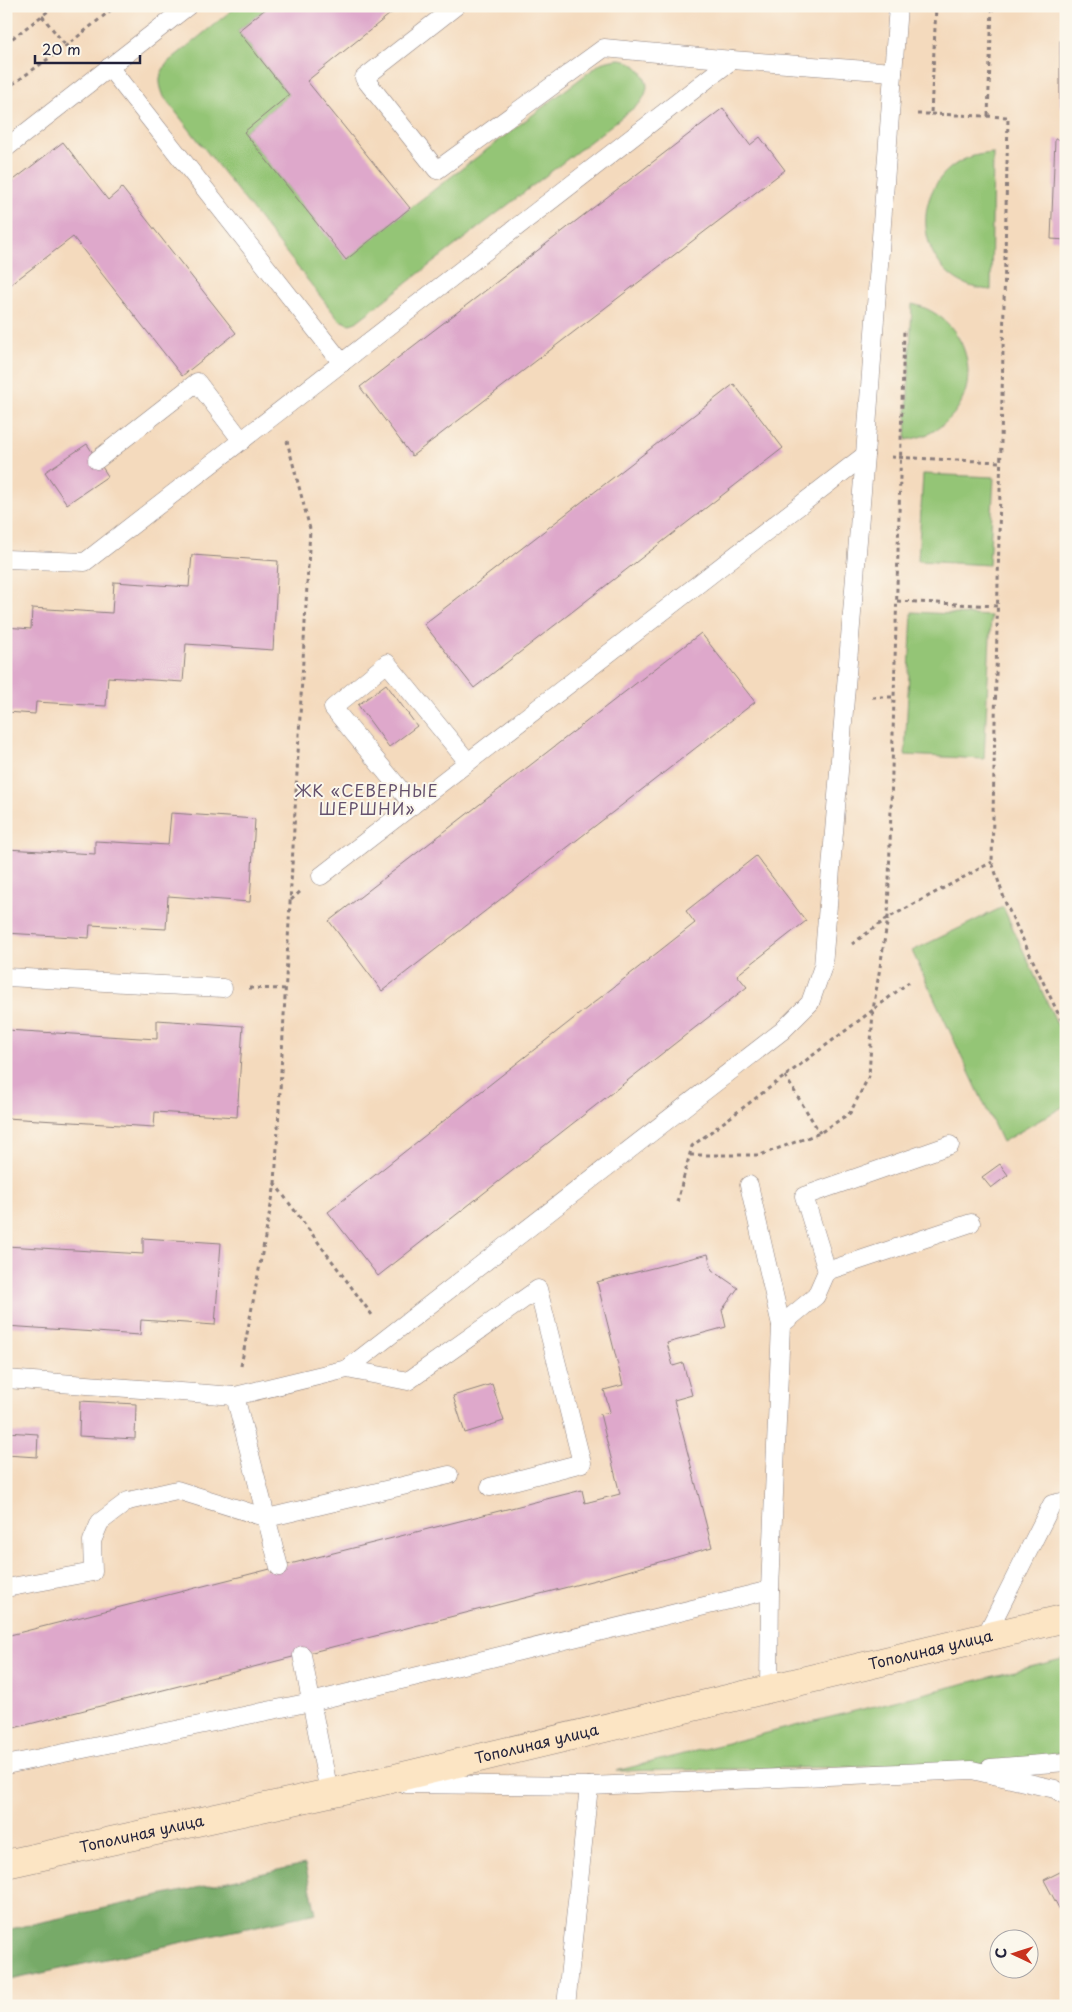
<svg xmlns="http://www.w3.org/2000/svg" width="1072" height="2012" font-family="'Playpen Sans',sans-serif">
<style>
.green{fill:#94c576;stroke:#5b7458}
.forest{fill:#77aa67;stroke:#4c6651}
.building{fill:#dea8cb}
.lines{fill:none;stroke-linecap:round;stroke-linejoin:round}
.service-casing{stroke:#8b7e7c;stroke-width:19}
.secondary-casing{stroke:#8b7e7c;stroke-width:29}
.path{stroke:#8b7e7c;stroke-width:3;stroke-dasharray:4 4;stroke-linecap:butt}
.service{stroke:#fff;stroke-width:18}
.secondary{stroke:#fce5c4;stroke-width:28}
.labels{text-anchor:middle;stroke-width:4;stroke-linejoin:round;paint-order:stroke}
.street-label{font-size:15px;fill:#22223b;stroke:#fbf7ec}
.neighbourhood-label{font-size:16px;letter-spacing:1px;fill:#64516d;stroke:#fbf7ec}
</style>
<rect width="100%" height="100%" fill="#fbf7ec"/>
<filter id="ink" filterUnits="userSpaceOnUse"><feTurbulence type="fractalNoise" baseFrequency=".02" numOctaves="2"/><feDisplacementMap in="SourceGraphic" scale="10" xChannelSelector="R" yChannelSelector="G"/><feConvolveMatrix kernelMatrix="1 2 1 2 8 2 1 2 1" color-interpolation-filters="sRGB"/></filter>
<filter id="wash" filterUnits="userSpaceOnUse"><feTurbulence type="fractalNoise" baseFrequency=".0096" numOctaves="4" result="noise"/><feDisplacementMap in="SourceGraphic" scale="20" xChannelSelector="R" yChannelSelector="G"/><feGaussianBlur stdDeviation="1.12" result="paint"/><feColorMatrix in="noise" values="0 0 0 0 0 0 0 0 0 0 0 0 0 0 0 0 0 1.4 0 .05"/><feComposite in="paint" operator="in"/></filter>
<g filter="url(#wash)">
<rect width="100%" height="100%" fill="#f4dabd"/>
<g class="green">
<path d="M 237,6 L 269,6 L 238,31 L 289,95 L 244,132 L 346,259 L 410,208 L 601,63 C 608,61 614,59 621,59 C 632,61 643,70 646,81 C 649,89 644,97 640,103 L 356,322 L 350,324 L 339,320 L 164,97 C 158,81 158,76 168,62 Z"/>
<path d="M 993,153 L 991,290 C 982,289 973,288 965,284 C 913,260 913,184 963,160 C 973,155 983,154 993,153 Z"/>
<path d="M 912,304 C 972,317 990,397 935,430 C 926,436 916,438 906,440 Z"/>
<path d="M 923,474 L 994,477 L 989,565 L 918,561 Z"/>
<path d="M 912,612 L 991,616 L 984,759 L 905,755 Z"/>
<path d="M 1003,907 L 1066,1043 L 1066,1105 L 1002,1142 L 912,951 Z"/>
<path d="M 1066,1658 L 1066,1751 L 1024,1764 L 616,1771 Z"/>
</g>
<path class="forest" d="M 305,1864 L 316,1913 L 6,1981 L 6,1930 Z"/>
<g id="blocks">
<g class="building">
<path d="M 269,6 L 400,6 L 307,81 L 410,208 L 346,260 L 244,132 L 289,95 L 238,31 Z"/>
<rect x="1060" y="41" width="6" height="67"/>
<path d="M 723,108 L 750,145 L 760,137 L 785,170 L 412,456 L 360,387 Z"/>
<path d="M 1055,139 L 1066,140 L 1066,240 L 1051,239 Z"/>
<path d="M 63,142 L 108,200 L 122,188 L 236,333 L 182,376 L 73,237 L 6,288 L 6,186 Z"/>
<path d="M 734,384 L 783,448 L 474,688 L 424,624 Z"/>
<path d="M 87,444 L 108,476 L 67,504 L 45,472 Z"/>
<path d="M 192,555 L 278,561 L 273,650 L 186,644 L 183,682 L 108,677 L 106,706 L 36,702 L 35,714 L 6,712 L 6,627 L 31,629 L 32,608 L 112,613 L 114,582 L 189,587 Z"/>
<path d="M 701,633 L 755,702 L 382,991 L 329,921 Z"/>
<path d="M 386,684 L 417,726 L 389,747 L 358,705 Z"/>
<path d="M 171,813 L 255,819 L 250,902 L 168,896 L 166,929 L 90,925 L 89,938 L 6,933 L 6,849 L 95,854 L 95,841 L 168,845 Z"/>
<path d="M 756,856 L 806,921 L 737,975 L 747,987 L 378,1276 L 328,1212 L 695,923 L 686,911 Z"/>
<path d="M 157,1020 L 243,1026 L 237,1117 L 155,1112 L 154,1127 L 6,1118 L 6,1030 L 157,1039 Z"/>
<path d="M 1000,1164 L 1008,1175 L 991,1188 L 982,1177 Z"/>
<path d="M 143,1238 L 221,1243 L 215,1325 L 141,1320 L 140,1335 L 6,1326 L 6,1246 L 143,1254 Z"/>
<path d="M 708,1254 L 712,1270 L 738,1288 L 722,1310 L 726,1327 L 667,1343 L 673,1366 L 683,1363 L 692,1395 L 674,1400 L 712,1547 L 603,1578 L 6,1730 L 6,1636 L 582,1490 L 585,1503 L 620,1494 L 600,1414 L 610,1412 L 604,1390 L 623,1385 L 597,1282 Z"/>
<path d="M 492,1384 L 504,1421 L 465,1433 L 453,1396 Z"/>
<path d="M 80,1401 L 136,1404 L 135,1439 L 79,1436 Z"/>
<path d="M 6,1432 L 38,1434 L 37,1457 L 6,1455 Z"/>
<path d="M 1066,1869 L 1066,1910 L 1061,1912 L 1044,1880 Z"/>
</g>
</g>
</g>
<g filter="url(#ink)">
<use href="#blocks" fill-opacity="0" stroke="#8b7e7c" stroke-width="1"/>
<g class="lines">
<g class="service-casing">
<g id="service">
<path d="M 456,6 L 364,78 L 437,170 L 604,48 L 732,60"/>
<path d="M 109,67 L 342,363"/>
<path d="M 6,148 L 188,6"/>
<path d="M 97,460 L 197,382 L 242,441"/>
<path d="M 6,559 L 85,562 L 732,60 L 893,72"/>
<path d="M 413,805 L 333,708 L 387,663 L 468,762"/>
<path d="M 321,876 L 865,455"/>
<path d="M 6,977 L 223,988"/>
<path d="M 749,1185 L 781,1325"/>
<path d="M 827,1271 L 804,1196 L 950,1145"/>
<path d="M 347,1369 L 408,1381 L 538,1289 L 582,1463 L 490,1487"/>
<path d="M 6,1379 L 235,1396 L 347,1369 L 782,1031 L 810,1003 L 823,966 L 865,455 L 898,6"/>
<path d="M 235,1396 L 279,1567"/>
<path d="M 6,1588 L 93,1572 L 92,1541 L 100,1522 L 128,1501 L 177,1490 L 267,1518 L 449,1475"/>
<path d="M 985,1637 L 1052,1504 L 1066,1501"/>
<path d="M 302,1655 L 329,1792"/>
<path d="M 769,1689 L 770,1590 L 781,1325 L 816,1296 L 827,1271 L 971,1223"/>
<path d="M 6,1765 L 311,1702 L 770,1590"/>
<path d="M 990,1768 L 1066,1762"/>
<path d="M 406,1784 L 589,1786 L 972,1770 L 1055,1789 L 1066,1796"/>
<path d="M 566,2006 L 589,1786"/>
</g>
</g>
<g class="secondary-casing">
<g id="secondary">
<path id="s1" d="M 6,1864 L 370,1784 L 1066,1618"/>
</g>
</g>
<g class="path">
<path d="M 42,16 L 66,46"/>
<path d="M 6,43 L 55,6"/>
<path d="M 6,79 L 13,84"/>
<path d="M 6,89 L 66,46 L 116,6"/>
<path d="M 917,114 L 931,114 L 936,6"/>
<path d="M 931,114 L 1008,117 L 992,862 L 1006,904 L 1066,1030"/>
<path d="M 988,116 L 992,6"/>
<path d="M 891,457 L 1000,462"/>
<path d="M 897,601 L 997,606"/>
<path d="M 872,697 L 894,697"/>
<path d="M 291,900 L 301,891"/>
<path d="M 852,944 L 888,918 L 992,862"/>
<path d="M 249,988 L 286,989"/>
<path d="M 785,1076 L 820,1133"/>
<path d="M 690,1155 L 760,1155 L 820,1133 L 850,1113 L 869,1076 L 873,1010 L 909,982"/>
<path d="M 275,1184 L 310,529 L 287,441"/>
<path d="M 677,1202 L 692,1146 L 873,1010 L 888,918 L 904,330"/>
<path d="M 241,1366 L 275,1184 L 372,1315"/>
</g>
<use href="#service" class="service"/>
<use href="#secondary" class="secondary"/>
</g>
</g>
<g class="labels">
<g class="street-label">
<text dy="5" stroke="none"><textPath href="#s1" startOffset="949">Тополиная улица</textPath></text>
<text dy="5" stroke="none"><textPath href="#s1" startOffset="544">Тополиная улица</textPath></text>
<text dy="5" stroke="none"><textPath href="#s1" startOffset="139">Тополиная улица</textPath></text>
</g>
<g class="neighbourhood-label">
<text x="367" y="797">ЖК «СЕВЕРНЫЕ<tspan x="367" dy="18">ШЕРШНИ»</tspan></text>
</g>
</g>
<rect width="1072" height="2012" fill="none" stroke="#fbf7ec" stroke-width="25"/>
<g transform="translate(1014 1954) rotate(274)"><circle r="24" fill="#fbf7ec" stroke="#a4a2a5"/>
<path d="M0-4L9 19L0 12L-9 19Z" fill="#c8321e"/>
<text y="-8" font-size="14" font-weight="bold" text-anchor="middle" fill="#22223b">С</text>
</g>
<path d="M35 55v8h105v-8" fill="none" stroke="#22223b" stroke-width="2.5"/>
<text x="42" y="55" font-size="15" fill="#22223b" stroke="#fbf7ec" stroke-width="4" paint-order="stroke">20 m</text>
</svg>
